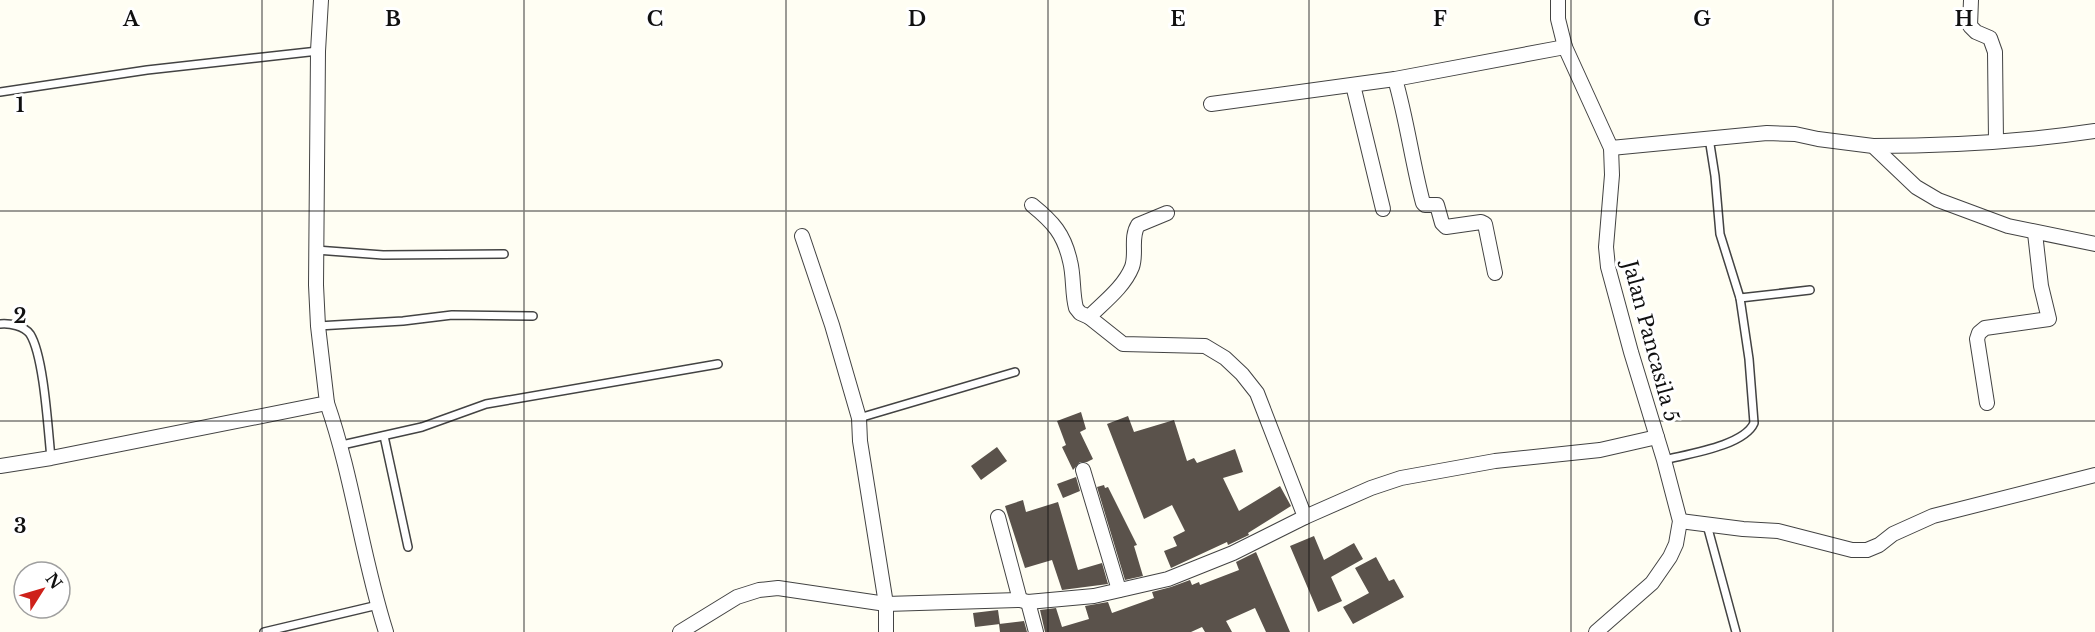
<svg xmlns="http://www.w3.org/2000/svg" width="2095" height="632" font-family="'Libre Baskerville',serif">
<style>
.building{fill:#5a524b}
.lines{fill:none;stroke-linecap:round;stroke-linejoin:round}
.lane-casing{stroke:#434343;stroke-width:10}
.street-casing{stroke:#434343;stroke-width:16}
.lane{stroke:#fff;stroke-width:7}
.street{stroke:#fff;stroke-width:14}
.grid{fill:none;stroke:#101010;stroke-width:1.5;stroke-opacity:0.55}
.labels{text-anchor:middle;stroke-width:6;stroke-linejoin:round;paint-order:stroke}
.street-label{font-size:20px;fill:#101010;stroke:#fff}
.grid-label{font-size:20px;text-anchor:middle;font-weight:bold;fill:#101010;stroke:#fff;stroke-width:6;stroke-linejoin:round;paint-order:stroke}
</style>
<rect width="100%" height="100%" fill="#fffef3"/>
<g class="building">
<path d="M 1081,412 L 1086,429 L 1080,432 L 1093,459 L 1087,462 L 1080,462 L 1073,470 L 1062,447 L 1066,445 L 1057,421 Z"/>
<path d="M 1128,416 L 1134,432 L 1174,420 L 1187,461 L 1194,458 L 1197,463 L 1235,449 L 1243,472 L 1223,478 L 1239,511 L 1280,486 L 1291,506 L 1248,533 L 1249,535 L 1228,545 L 1227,542 L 1171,568 L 1164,551 L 1177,546 L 1173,537 L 1185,531 L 1172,505 L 1144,519 L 1107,424 Z"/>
<path d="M 997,447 L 1007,461 L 981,480 L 971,466 Z"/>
<path d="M 1076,477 L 1080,491 L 1063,498 L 1057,484 Z"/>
<path d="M 1104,485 L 1105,488 L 1108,487 L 1137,545 L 1134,546 L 1143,576 L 1125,580 L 1097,487 Z"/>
<path d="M 1023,500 L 1026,512 L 1058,502 L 1078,570 L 1102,563 L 1108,584 L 1062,590 L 1052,560 L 1025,568 L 1005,506 Z"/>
<path d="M 1314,536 L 1324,560 L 1354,543 L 1363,559 L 1331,577 L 1342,601 L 1318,612 L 1290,546 Z"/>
<path d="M 1256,552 L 1290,632 L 1266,632 L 1255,608 L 1226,621 L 1232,632 L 1205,632 L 1202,627 L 1191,632 L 1045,632 L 1040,610 L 1056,608 L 1062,627 L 1089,619 L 1085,606 L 1108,602 L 1112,613 L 1154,598 L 1152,592 L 1171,587 L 1190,580 L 1192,585 L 1199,582 L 1200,585 L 1239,570 L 1236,562 Z"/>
<path d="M 1376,557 L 1389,581 L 1394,579 L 1404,597 L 1353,624 L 1343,607 L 1369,593 L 1355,568 Z"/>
<path d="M 998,610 L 1000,624 L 975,627 L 973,613 Z"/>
<path d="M 1024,621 L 1027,632 L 1000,632 L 999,624 Z"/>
</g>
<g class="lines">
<g class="lane-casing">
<g id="lane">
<path d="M 0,92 L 147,70 L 318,51"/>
<path d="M 1709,138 L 1715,176 L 1720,234 L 1740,298 L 1810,290"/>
<path d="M 316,250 L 383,255 L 504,254"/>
<path d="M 0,324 C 10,323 24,326 30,334 C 44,356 48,430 51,458"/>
<path d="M 318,326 L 403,321 L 452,315 L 533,316"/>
<path d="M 859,418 L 1015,372"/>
<path d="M 384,436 L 408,547"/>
<path d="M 342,445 L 422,427 L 486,404 L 718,364"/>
<path d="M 1664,460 C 1687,454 1744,446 1754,423 L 1749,359 L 1740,298"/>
<path d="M 1707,525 L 1736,632"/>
<path d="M 264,632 L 378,605"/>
</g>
</g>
<g class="street-casing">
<g id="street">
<path d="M 1558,0 L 1558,19 L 1565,47 L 1611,148 L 1612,175 L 1606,247 L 1608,267 L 1631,352 L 1664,460 L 1680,521 L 1676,544 L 1670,557 L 1652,583 L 1596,632"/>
<path d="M 1971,0 L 1970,26 L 1976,32 L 1990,38 L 1995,52 L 1996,141"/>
<path d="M 1395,79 C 1407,120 1412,162 1423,203 L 1425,205 L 1437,205 L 1442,223 L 1446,227 L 1481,222 L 1485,224 L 1495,273"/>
<path d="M 1353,85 L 1383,209"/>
<path d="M 1211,104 L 1395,79 L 1565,47"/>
<path d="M 1873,146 C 1947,146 2022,142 2095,131"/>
<path d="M 1611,148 L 1767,133 L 1795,134 L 1818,139 L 1873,146 L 1916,187 L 1938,200 L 2008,226 L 2095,244"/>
<path d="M 1032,205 C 1053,222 1064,234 1070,261 C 1074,276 1072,293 1076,308 L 1080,313 L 1089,317 C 1104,302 1124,287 1132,267 C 1137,253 1130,238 1138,225 L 1167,213"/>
<path d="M 802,236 L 832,325 L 859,418 L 860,441 L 886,604 L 886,632"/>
<path d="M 1089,317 L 1123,344 L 1205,346 L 1225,358 L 1242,374 L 1257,393 L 1305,517"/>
<path d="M 327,403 C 353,478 362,557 386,632"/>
<path d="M 1987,403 L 1977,339 L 1979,333 L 1985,328 L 2049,319 L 2041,286 L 2035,233"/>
<path d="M 0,466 L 51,458 L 327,403 L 318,326 L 316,285 L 318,51 L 321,0"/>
<path d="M 1083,470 L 1119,590"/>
<path d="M 998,517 L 1020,600"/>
<path d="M 1680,521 L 1743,529 L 1778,531 L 1852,550 L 1867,550 L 1879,545 L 1893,534 L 1933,516 L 2095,475"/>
<path d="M 1028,602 L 1036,632"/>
<path d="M 680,632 L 737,597 L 759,590 L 778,588 L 886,604 L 1020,600 L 1028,602 L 1094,596 L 1168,579 L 1233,553 L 1305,517 L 1371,488 L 1401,478 L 1495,461 L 1600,450 L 1657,437"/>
</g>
</g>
<use href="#lane" class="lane"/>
<use href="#street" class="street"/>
</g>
<path class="grid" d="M 262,0 L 262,632M 524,0 L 524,632M 786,0 L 786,632M 1048,0 L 1048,632M 1309,0 L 1309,632M 1571,0 L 1571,632M 1833,0 L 1833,632M 0,211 L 2095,211M 0,421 L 2095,421"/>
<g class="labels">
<g class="street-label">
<text transform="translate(1651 341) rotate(75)" y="7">Jalan Pancasila 5</text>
</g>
</g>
<g class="grid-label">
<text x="131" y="26">A</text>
<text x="393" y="26">B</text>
<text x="655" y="26">C</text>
<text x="917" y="26">D</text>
<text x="1178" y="26">E</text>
<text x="1440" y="26">F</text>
<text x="1702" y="26">G</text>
<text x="1964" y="26">H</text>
<text x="20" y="112">1</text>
<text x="20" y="323">2</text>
<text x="20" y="533">3</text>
</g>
<g transform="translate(42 590) rotate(53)"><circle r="28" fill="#ffffff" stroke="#9f9f9f" stroke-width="1.5"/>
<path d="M0-4.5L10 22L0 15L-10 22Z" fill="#ce211a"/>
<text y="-9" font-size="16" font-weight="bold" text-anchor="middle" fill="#101010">N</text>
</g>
</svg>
